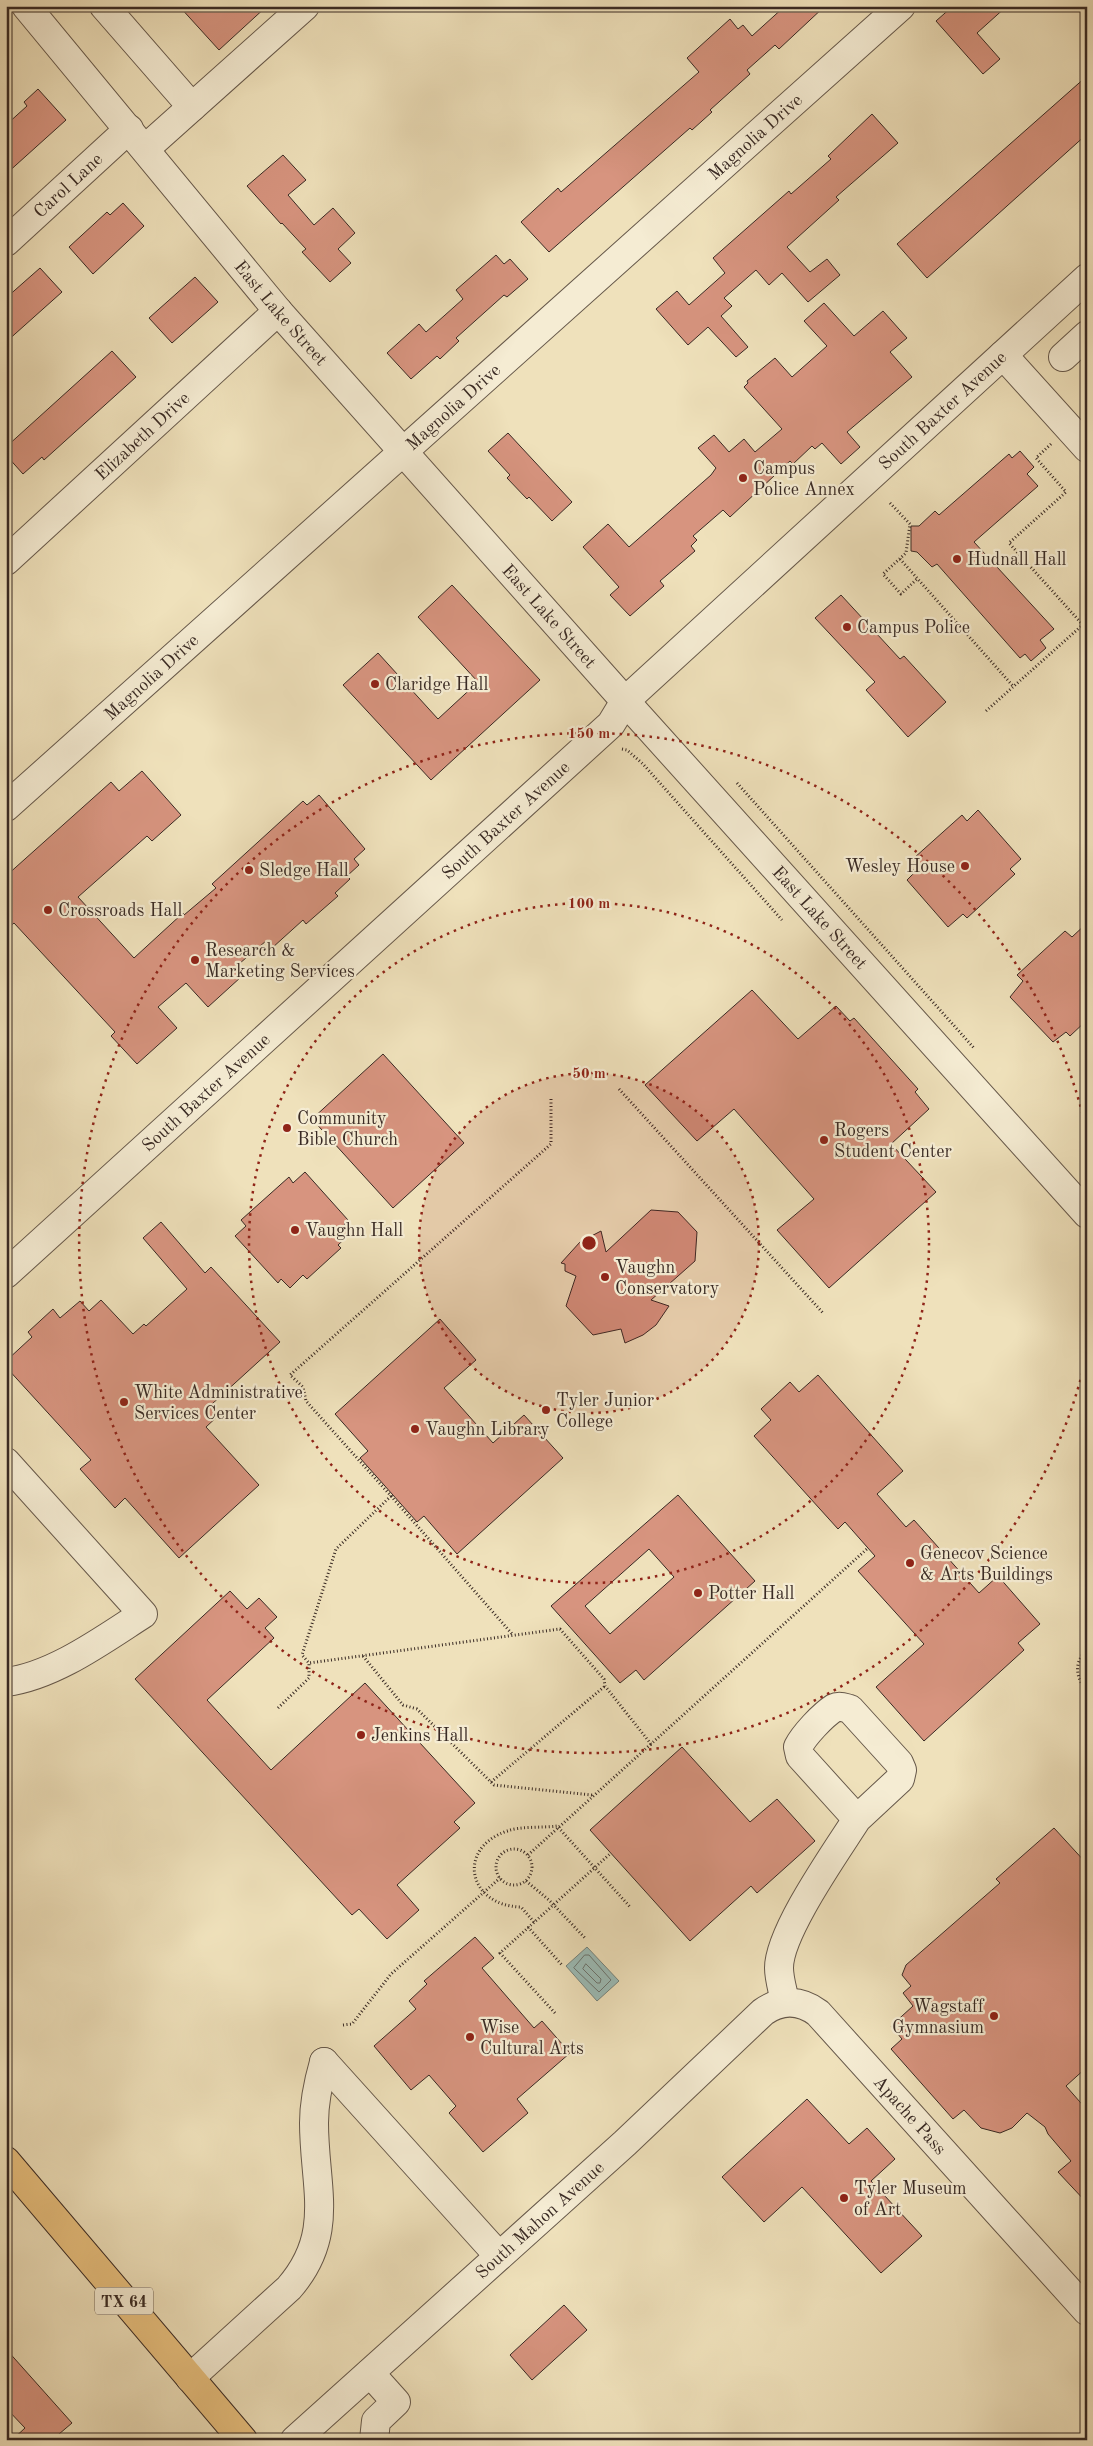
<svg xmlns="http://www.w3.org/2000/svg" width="1093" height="2446" font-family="'Old Standard TT',serif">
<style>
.water{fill:#9bbcb7;stroke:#74827c}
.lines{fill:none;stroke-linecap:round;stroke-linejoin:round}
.shore{stroke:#6a736e;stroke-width:1}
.building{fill:#d7947f;stroke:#392a24;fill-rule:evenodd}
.minor-casing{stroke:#66584a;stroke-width:30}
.major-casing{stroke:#392a24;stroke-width:30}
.path{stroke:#392a24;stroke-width:3;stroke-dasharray:1 2.5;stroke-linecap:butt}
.minor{stroke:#f5ecd3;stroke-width:28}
.major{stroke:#e8c07e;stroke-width:28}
.ring{fill:none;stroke:#8f2418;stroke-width:2.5;stroke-dasharray:2.5 5}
.poi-dot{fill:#8f2418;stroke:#f5ecd3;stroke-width:2}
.labels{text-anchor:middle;stroke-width:4.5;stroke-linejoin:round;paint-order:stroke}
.shield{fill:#f5ecd3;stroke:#716458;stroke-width:1}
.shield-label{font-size:16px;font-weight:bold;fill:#392a24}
.street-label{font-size:18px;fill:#392a24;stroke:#f5ecd3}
.poi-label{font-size:18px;fill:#392a24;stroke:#f5ecd3;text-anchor:start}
.centre{fill:#8f2418;stroke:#f5ecd3;stroke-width:2.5}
.ring-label{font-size:15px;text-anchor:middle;font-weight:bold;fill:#8f2418;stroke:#f5ecd3;stroke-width:4.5;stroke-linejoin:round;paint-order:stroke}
</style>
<rect width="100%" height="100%" fill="#efe1bb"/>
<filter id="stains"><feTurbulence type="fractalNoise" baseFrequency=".004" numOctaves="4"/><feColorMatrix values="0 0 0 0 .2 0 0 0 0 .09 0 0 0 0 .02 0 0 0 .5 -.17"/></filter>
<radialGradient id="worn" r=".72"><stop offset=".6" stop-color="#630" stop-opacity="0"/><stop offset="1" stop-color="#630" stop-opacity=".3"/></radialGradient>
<path class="water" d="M 587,1947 L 619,1981 L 597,2001 L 566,1966 Z"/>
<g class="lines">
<g class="shore">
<path d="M 585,1955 L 589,1955 L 611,1980 L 599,1992 L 574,1968 Z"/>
<path d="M 586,1964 L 601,1979 L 600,1983 L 597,1983 L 583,1969 Z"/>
</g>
</g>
<g class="building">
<path d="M 179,6 L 267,6 L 219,50 Z"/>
<path d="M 785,6 L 825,6 L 779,49 L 775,45 L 747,70 L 750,74 L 710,110 L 712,112 L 692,130 L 690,128 L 549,252 L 521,222 L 558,188 L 561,192 L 699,72 L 687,58 L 730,19 L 738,29 L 743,25 L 752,36 Z"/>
<path d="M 953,6 L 1007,6 L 977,33 L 1000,59 L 983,74 L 936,21 Z"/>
<path d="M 1087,76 L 1087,134 L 927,278 L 897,244 Z"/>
<path d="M 38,89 L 66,120 L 6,174 L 6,125 L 27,106 L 24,102 Z"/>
<path d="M 872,114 L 898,143 L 836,197 L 839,200 L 787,247 L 810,272 L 827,259 L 840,275 L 808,302 L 782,273 L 769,285 L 756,270 L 724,298 L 732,306 L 721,316 L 748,347 L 736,357 L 708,327 L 688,345 L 656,309 L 677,291 L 689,305 L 725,273 L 713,258 L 789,191 L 791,194 L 831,159 L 828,156 Z"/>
<path d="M 283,155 L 306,180 L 288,195 L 314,225 L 333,208 L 355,233 L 338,249 L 351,263 L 330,282 L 302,252 L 306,249 L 282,223 L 281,224 L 247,186 Z"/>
<path d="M 123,203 L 144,226 L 93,274 L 69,247 L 107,212 L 110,215 Z"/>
<path d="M 496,255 L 504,264 L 510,259 L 528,279 L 507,297 L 504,295 L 456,338 L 459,341 L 440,359 L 437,356 L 411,379 L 387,353 L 419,324 L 426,332 L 463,299 L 456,290 Z"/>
<path d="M 40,268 L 62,292 L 6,342 L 6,298 Z"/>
<path d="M 195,277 L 218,302 L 172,343 L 149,318 Z"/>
<path d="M 824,303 L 854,336 L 883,311 L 907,338 L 890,352 L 912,377 L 847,432 L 860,447 L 841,464 L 822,443 L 815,449 L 812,446 L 793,464 L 790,461 L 730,517 L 723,510 L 693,536 L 697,540 L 691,546 L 695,551 L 660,581 L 664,586 L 630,616 L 610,595 L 619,587 L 583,547 L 608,524 L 629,547 L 711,475 L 716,468 L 698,448 L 714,435 L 729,452 L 744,439 L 755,452 L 782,429 L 744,387 L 748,383 L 747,381 L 775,358 L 792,377 L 827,346 L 804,321 Z"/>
<path d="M 112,351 L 136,377 L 44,460 L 42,457 L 23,474 L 6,455 L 6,447 Z"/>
<path d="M 508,433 L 572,502 L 552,521 L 529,497 L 527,499 L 507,478 L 510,475 L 488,451 Z"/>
<path d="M 1020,451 L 1034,467 L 1027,474 L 1038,486 L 974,542 L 1054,629 L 1040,640 L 1046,648 L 1031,661 L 1025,654 L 1020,658 L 937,564 L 932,567 L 917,552 L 911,551 L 911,526 L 919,526 L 935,511 L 939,515 L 1009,454 L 1012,458 Z"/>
<path d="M 452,585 L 540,680 L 431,780 L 343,685 L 378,653 L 438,719 L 478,682 L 418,617 Z"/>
<path d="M 841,595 L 900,659 L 904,656 L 946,702 L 908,737 L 866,690 L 875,682 L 815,618 Z"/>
<path d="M 142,771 L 181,815 L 152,841 L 147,836 L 78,897 L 134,958 L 183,913 L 184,915 L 216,888 L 212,884 L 303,801 L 307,805 L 319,795 L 365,849 L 354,859 L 359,865 L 347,876 L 350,879 L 335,893 L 338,896 L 306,924 L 303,920 L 272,948 L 266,941 L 233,969 L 241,977 L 208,1007 L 186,983 L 158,1007 L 177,1028 L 137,1064 L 111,1036 L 115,1032 L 14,923 L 6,930 L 6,876 L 111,782 L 119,791 Z"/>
<path d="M 978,810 L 1021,859 L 1010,869 L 1015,874 L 967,918 L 963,914 L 948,927 L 907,880 L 914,873 L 912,871 L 919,864 L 914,858 L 962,815 L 967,821 Z"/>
<path d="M 1087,923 L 1087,1020 L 1070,1036 L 1066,1032 L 1053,1042 L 1010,997 L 1023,981 L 1017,975 L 1065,931 L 1072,937 Z"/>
<path d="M 752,990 L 798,1039 L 836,1006 L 850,1021 L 854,1018 L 918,1089 L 915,1092 L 929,1109 L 891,1144 L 936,1192 L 829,1288 L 777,1230 L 814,1199 L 734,1109 L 697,1141 L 645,1085 Z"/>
<path d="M 383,1054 L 464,1143 L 393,1208 L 312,1119 Z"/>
<path d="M 305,1172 L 348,1220 L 344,1224 L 351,1233 L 338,1245 L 341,1248 L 307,1279 L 303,1275 L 290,1288 L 281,1279 L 278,1283 L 235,1236 L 246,1226 L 241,1220 L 289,1177 L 293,1183 Z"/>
<path d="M 651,1210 L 678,1212 L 697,1232 L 695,1261 L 651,1300 L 669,1306 L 656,1325 L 643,1335 L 625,1343 L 621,1329 L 593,1335 L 566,1306 L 576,1276 L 565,1271 L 565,1264 L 561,1263 L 580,1242 L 601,1231 L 606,1252 Z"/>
<path d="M 161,1222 L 205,1273 L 211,1267 L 280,1342 L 212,1404 L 220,1414 L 206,1427 L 259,1485 L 179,1558 L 125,1498 L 115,1508 L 80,1469 L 91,1460 L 6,1367 L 6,1361 L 32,1337 L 28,1332 L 53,1309 L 60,1318 L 80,1301 L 89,1311 L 101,1300 L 133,1334 L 144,1324 L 146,1326 L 187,1289 L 143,1238 Z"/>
<path d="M 440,1319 L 476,1360 L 444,1388 L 493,1443 L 524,1415 L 563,1458 L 457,1554 L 424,1516 L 417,1522 L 360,1458 L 368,1451 L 335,1414 Z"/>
<path d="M 818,1375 L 903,1471 L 877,1494 L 906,1527 L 914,1520 L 979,1593 L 998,1576 L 1040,1624 L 1018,1643 L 1024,1650 L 924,1741 L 876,1687 L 924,1644 L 858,1571 L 875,1556 L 845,1522 L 838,1529 L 754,1436 L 771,1420 L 761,1409 L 790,1382 L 799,1392 Z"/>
<path d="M 678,1495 L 755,1581 L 644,1680 L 636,1670 L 620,1683 L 551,1606 ZM 649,1549 L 674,1577 L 610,1634 L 585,1606 Z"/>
<path d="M 230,1591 L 247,1609 L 259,1598 L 277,1617 L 265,1628 L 274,1638 L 207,1700 L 271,1770 L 365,1683 L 475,1803 L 454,1822 L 460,1828 L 397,1885 L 419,1910 L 387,1939 L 359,1909 L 352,1915 L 135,1679 Z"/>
<path d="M 682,1747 L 750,1822 L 777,1799 L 815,1841 L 757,1893 L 751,1886 L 690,1941 L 590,1830 Z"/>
<path d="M 1054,1828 L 1087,1864 L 1087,2067 L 1066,2086 L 1087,2110 L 1087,2203 L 1058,2172 L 1071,2161 L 1048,2134 L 1045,2127 L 1027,2113 L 1012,2128 L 1000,2133 L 981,2128 L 964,2110 L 953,2119 L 891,2049 L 902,2039 L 891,2026 L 913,2006 L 903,1993 L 911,1986 L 902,1975 L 906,1965 L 1000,1883 L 996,1879 Z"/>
<path d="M 475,1937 L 494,1958 L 482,1968 L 534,2028 L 542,2021 L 570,2053 L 517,2099 L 528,2113 L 483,2152 L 449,2113 L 456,2106 L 429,2075 L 411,2090 L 374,2046 L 416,2009 L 409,2001 L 427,1984 L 424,1981 Z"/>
<path d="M 807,2099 L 849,2144 L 867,2128 L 895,2159 L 871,2181 L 922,2236 L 881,2273 L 802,2187 L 764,2222 L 722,2177 Z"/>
<path d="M 564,2305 L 587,2330 L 532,2380 L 510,2355 Z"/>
<path d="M 6,2349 L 72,2423 L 52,2440 L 12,2440 L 25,2428 L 6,2408 Z"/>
</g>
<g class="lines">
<g class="minor-casing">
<g id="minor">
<path id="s1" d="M 26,6 L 278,311 L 625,701 L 1087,1214"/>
<path d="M 104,6 L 192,107"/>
<path d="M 145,149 L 305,6"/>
<path id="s2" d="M 6,242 L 129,129"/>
<path d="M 1003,355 L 1087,448"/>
<path d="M 1063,357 L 1087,335"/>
<path id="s3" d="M 6,561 L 278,311"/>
<path id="s4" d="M 6,807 L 901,6"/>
<path id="s5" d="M 6,1274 L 611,724 L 625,701 L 1087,278"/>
<path d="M 6,1462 L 143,1614 C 104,1639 54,1676 6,1682"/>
<path d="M 785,2002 C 783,1991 779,1979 779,1968 C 779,1932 836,1852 857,1819 L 800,1756 L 798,1747 C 804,1735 823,1715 834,1708 C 840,1705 845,1708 850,1709 L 899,1763 L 902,1770 L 900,1779 L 857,1819"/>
<path d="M 324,2062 L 499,2256"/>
<path d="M 370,2373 L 396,2402 L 376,2421 L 374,2440"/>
<path d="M 190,2378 L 289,2288 C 336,2234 314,2187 314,2123 C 314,2102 318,2083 324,2062"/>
<path id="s6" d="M 295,2440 L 625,2143 L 763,2012 C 781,1999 801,2000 818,2013 L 1087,2311"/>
</g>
</g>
<g class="major-casing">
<path id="major" d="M 6,2161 L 243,2440"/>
</g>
<g class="path">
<path d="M 1051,444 L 1036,458 L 1066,492 L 1009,543 L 1083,625"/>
<path d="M 890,503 L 910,524 L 906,553 L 883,574 L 901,594 L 917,579"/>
<path d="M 900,559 L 1013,686"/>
<path d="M 986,711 L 1087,621"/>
<path d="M 622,749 L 627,750 L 643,764 L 782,920"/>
<path d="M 737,783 L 974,1048"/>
<path d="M 619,1089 L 823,1313"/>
<path d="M 551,1099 L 551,1144 L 290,1375 L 303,1387 L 306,1401 L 391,1496 L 336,1549 L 302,1655 L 309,1663 L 560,1629 L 604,1679 L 605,1686 L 651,1744 L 868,1548"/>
<path d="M 391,1496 L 513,1635"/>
<path d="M 1087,1650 C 1074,1661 1075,1678 1087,1690"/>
<path d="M 363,1656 L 403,1705 L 417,1709 L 494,1785 L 592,1795"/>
<path d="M 278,1708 L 309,1678 L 309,1663"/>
<path d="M 491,1782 L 605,1686"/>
<circle cx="514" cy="1867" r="18"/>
<path d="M 528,1855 L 651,1744"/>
<path d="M 526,1881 L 549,1900 L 585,1938"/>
<path d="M 534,1922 L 521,1907 C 469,1906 455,1849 507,1831 C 521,1826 542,1828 557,1826 L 631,1908"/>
<path d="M 528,1927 L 562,1965"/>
<path d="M 555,2013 L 500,1953 L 611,1853"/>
<path d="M 343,2025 L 352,2024 L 391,1974 L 500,1878"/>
</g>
<use href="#minor" class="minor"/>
<use href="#major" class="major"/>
</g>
<circle cx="589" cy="1243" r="170" fill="#8f2418" fill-opacity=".12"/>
<g class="ring">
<circle cx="589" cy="1243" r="170"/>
<circle cx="589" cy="1243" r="340"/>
<path d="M1086 1358A510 510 0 1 1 1086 1128"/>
</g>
<g class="poi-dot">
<circle cx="743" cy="478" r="5"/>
<circle cx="957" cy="559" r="5"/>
<circle cx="847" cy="627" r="5"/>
<circle cx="375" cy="684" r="5"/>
<circle cx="965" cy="866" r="5"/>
<circle cx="249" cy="870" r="5"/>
<circle cx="48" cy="910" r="5"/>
<circle cx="195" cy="960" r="5"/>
<circle cx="287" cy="1128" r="5"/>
<circle cx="824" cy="1140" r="5"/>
<circle cx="295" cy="1230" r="5"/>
<circle cx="605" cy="1277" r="5"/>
<circle cx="124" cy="1402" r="5"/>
<circle cx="546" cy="1410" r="5"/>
<circle cx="415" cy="1429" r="5"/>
<circle cx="910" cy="1563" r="5"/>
<circle cx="698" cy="1593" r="5"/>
<circle cx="361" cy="1735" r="5"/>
<circle cx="994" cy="2016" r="5"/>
<circle cx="470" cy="2037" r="5"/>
<circle cx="844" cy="2198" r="5"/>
</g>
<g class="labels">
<rect class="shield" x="95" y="2287.5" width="58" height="27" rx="4"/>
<g class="shield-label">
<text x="124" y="2307">TX 64</text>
</g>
<g class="street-label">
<text dy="6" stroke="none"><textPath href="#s4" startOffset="1005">Magnolia Drive</textPath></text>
<text dy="6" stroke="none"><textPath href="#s2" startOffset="84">Carol Lane</textPath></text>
<text dy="6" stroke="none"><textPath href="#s1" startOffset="399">East Lake Street</textPath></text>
<text dy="6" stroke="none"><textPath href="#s4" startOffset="600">Magnolia Drive</textPath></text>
<text dy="6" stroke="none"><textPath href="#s5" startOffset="1275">South Baxter Avenue</textPath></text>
<text dy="6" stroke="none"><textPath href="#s3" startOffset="185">Elizabeth Drive</textPath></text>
<text dy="6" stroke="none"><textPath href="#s1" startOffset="804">East Lake Street</textPath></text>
<text dy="6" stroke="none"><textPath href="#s4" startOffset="195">Magnolia Drive</textPath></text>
<text dy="6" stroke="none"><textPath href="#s5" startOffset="675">South Baxter Avenue</textPath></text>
<text dy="6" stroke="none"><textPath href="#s1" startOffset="1209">East Lake Street</textPath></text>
<text dy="6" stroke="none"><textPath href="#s5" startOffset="270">South Baxter Avenue</textPath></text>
<text dy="6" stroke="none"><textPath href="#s6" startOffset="831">Apache Pass</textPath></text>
<text dy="6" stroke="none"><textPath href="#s6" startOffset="329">South Mahon Avenue</textPath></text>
</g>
<g class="poi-label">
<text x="753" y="474">Campus<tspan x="753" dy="21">Police Annex</tspan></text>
<text x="967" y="565">Hudnall Hall</text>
<text x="857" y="633">Campus Police</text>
<text x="385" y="690">Claridge Hall</text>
<text x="955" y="872" text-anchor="end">Wesley House</text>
<text x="259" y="876">Sledge Hall</text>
<text x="58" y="916">Crossroads Hall</text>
<text x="205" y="956">Research &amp;<tspan x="205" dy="21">Marketing Services</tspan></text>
<text x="297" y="1124">Community<tspan x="297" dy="21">Bible Church</tspan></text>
<text x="834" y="1136">Rogers<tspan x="834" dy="21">Student Center</tspan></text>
<text x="305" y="1236">Vaughn Hall</text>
<text x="615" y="1273">Vaughn<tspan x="615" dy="21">Conservatory</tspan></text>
<text x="134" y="1398">White Administrative<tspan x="134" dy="21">Services Center</tspan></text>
<text x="556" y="1406">Tyler Junior<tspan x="556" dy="21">College</tspan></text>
<text x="425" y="1435">Vaughn Library</text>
<text x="920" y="1559">Genecov Science<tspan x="920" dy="21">&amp; Arts Buildings</tspan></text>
<text x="708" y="1599">Potter Hall</text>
<text x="371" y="1741">Jenkins Hall</text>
<text x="984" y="2012" text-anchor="end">Wagstaff<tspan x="984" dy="21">Gymnasium</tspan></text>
<text x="480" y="2033">Wise<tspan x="480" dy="21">Cultural Arts</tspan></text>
<text x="854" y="2194">Tyler Museum<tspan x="854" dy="21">of Art</tspan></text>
</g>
</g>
<circle cx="589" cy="1243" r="8" class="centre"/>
<g class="ring-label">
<text x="589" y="738">150 m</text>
<text x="589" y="908">100 m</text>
<text x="589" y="1078">50 m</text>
</g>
<rect width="1093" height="2446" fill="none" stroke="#efe1bb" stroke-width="25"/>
<rect x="8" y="8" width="1078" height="2431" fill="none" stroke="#392a24" stroke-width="2.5"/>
<rect x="12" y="12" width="1068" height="2421" fill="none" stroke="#392a24"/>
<rect width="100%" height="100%" filter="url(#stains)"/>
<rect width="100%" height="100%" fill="url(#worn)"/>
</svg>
